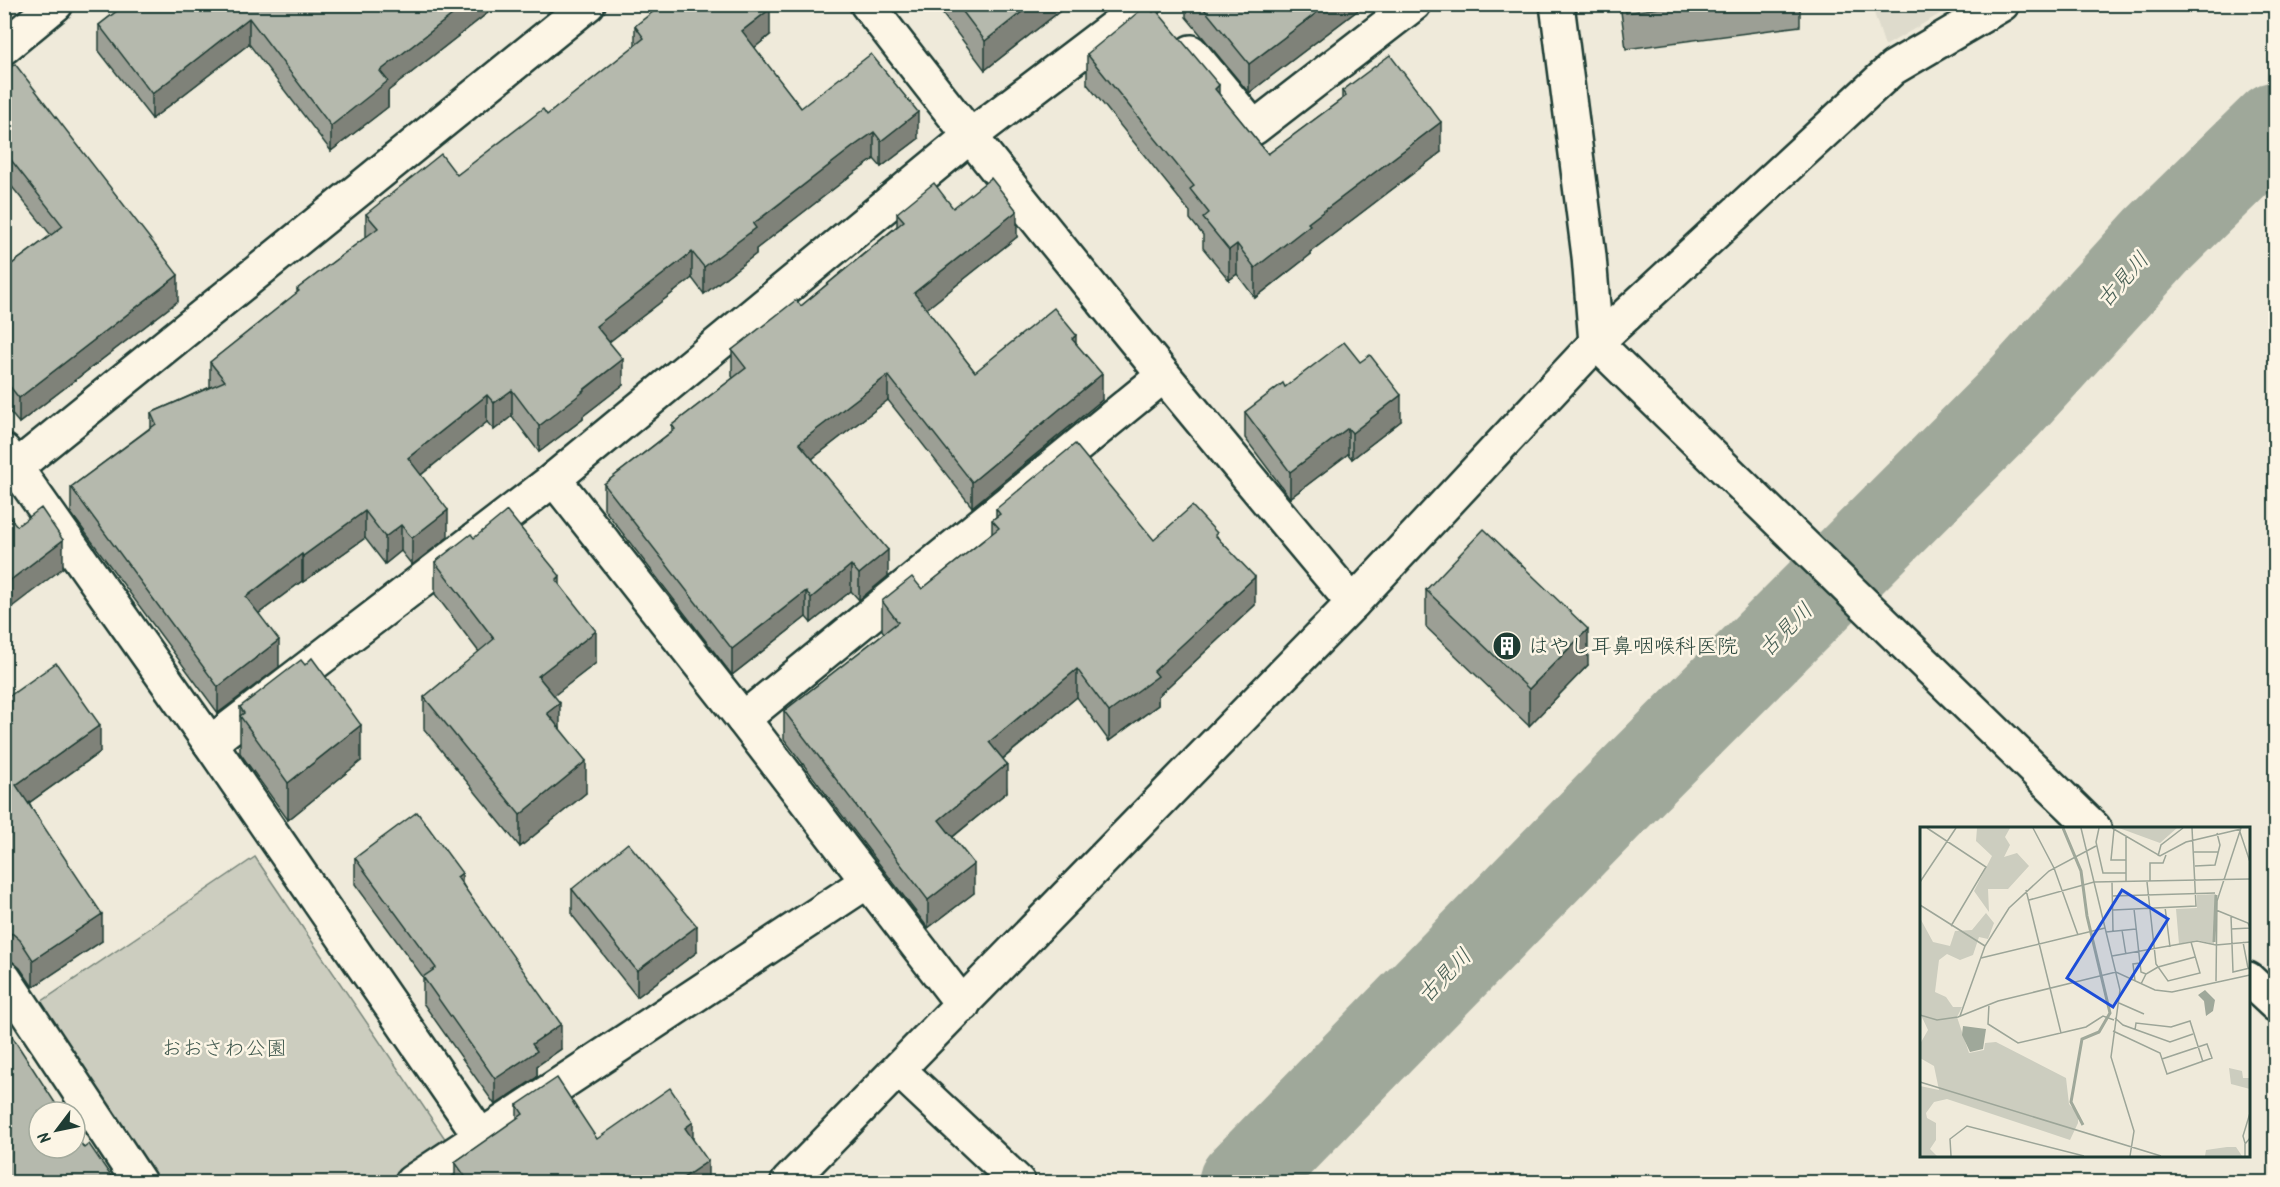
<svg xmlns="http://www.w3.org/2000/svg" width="2280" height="1187" font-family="Kalam,'Klee One',sans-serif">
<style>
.built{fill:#dedbcc}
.green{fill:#cccdbf;stroke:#76857a;stroke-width:1.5}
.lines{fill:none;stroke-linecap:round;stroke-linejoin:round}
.river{stroke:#9fa89a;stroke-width:87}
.minor-casing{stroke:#1f3d34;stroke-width:38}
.tertiary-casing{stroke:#1f3d34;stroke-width:38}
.minor{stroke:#fcf5e5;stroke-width:33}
.tertiary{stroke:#fcf5e5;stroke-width:33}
.wall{fill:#9c9f95;stroke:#1f3d34;stroke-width:1.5}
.shaded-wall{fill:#7f8279;stroke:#1f3d34;stroke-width:1.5}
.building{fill:#b5b9ad;stroke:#1f3d34;stroke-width:1.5}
.labels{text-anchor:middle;stroke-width:5;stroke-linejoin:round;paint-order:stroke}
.poi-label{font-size:21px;fill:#1f3d34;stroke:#fcf5e5;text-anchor:start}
.park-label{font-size:21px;fill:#425a50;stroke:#fcf5e5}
.water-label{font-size:22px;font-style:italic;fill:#455d53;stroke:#fcf5e5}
.inset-river{fill:none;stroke:#9fa89a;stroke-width:3}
.inset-road{fill:none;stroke:#9ca598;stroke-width:1.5}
.view{fill:#1d4ed8;fill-opacity:0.15;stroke:#1d4ed8;stroke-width:3}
.inset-edge{fill:none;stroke:#1f3d34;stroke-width:3}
</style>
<rect width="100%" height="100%" fill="#efeada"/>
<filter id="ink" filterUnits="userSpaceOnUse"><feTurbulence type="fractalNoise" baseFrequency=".0167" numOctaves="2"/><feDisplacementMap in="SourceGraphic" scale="12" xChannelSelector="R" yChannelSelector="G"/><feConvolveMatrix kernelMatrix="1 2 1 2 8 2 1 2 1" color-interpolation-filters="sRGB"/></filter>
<g filter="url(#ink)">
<path class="built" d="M 1871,4 L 1955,4 L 1955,5 L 1885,46 Z"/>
<path class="green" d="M 255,857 L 446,1140 L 384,1182 L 155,1182 L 35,1006 Z"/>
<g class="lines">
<path class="river" d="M 1242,1182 L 1634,780 L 2007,406 L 2157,241 L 2276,125"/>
<g class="minor-casing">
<g id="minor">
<path d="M 867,4 C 1024,208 1188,406 1353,603"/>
<path d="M 4,47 L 56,4"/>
<path d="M 1191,52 L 1254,128 L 1414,4"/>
<path d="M 1596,343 L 2094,828"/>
<path d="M 4,451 L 210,743 L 481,1137"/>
<path d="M 4,477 L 588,4"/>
<path d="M 554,479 L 743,719 L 963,1005"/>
<path d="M 743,719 L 1163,376"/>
<path d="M 210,743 L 554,479 L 969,137 L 1144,4"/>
<path d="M 4,978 L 139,1182"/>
<path d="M 2248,979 L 2276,1005"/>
<path d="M 899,1070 L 1018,1182"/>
<path d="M 412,1182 L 868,881"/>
</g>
</g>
<g class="tertiary-casing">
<g id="tertiary">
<path d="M 1557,4 L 1589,256 L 1596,343"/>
<path d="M 788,1182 L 1353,603 L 1596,343 L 1893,68 L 2002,4"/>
</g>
</g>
<use href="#minor" class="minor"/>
<use href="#tertiary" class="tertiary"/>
</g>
<g class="wall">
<path d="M 126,4 L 499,4 L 388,91 L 388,107 L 331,151 L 249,44 L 152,119 L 99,51 L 99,25 Z"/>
<path d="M 935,4 L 1069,4 L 985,70 Z"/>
<path d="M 1186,4 L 1366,4 L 1249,93 L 1186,17 Z"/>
<path d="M 1620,4 L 1800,4 L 1800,26 L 1626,49 Z"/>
<path d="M 635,26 L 770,35 L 754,48 L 801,108 L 918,139 L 881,167 L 874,159 L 854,173 L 756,249 L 756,254 L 704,294 L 692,278 L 609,342 L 623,385 L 583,416 L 583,419 L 539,452 L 512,416 L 494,430 L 487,422 L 421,475 L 448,537 L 412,565 L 401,551 L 385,564 L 365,538 L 303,582 L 302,581 L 259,613 L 279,667 L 218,713 L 71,513 L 71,487 L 151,427 L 151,413 L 210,387 L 210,362 L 297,293 L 297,289 L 366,237 L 366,214 L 457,175 L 547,115 L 635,46 Z"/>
<path d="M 1087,54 L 1219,94 L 1268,154 L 1342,99 L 1342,91 L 1441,152 L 1310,252 L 1310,255 L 1255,298 L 1237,274 L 1229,280 L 1203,248 L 1203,235 L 1190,219 L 1190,212 L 1087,84 Z"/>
<path d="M 4,72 L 178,301 L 19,423 L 4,405 L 4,270 L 51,235 L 4,177 Z"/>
<path d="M 953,208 L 1017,237 L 926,309 L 975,372 L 1076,344 L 1102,400 L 972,507 L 888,400 L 812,459 L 888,576 L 859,600 L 851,591 L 811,623 L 806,617 L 732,675 L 604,509 L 604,484 L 672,431 L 672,425 L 733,378 L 732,376 L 732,350 L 801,306 L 897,226 L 897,213 Z"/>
<path d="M 1285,387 L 1401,421 L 1352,459 L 1348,454 L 1290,498 L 1245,438 L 1245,412 Z"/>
<path d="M 996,509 L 1154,540 L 1217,536 L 1255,605 L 1158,696 L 1158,705 L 1109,741 L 1077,697 L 1003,759 L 1007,792 L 953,837 L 974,893 L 928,928 L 784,739 L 784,711 L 884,633 L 882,630 L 882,601 L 922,589 L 992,533 L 992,520 L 996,517 Z"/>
<path d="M 474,538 L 560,585 L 596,663 L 554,695 L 560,730 L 586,793 L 520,847 L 424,729 L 424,697 L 479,652 L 435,594 L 435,562 Z"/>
<path d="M 1426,590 L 1588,665 L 1529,726 L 1426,627 Z"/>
<path d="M 4,700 L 100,752 L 29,803 L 102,941 L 33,987 L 20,968 L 13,962 L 4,960 Z"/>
<path d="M 240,707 L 361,761 L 288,820 L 240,753 Z"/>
<path d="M 355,858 L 462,883 L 561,1049 L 537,1066 L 537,1077 L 495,1105 L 423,1003 L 423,977 L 355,884 Z"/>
<path d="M 572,889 L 697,952 L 637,997 L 572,915 Z"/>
<path d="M 517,1105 L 597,1139 L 693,1140 L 708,1182 L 455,1182 L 455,1162 L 517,1119 Z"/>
</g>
<g class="shaded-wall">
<path d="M 466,4 L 499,4 L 388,91 L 388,107 L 331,151 L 331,126 L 380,71 Z"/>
<path d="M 1032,4 L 1069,4 L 985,70 L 985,41 Z"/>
<path d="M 1328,4 L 1366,4 L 1249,93 L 1249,64 Z"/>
<path d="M 770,9 L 770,35 L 742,58 L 742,31 Z"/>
<path d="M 249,18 L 249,44 L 152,119 L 152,94 Z"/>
<path d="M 1219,85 L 1219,115 L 1215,89 Z"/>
<path d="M 918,112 L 918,139 L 881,167 L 881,141 Z"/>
<path d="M 1441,122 L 1441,152 L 1310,252 L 1310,255 L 1255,298 L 1255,268 L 1308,223 Z"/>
<path d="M 874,132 L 874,159 L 854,173 L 756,249 L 756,254 L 704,294 L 704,267 L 753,224 L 854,146 Z"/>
<path d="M 1017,211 L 1017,237 L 914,319 L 914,293 Z"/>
<path d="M 1237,244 L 1237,274 L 1229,280 L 1229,250 Z"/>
<path d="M 692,252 L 692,278 L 596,352 L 596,326 Z"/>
<path d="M 178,275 L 178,301 L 19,423 L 19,398 Z"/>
<path d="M 1076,335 L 1076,361 L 1072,339 Z"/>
<path d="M 623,359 L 623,385 L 583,416 L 583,419 L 539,452 L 539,426 Z"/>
<path d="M 1102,374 L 1102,400 L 972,507 L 972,482 Z"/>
<path d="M 888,375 L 888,400 L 799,469 L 799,443 Z"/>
<path d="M 512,390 L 512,416 L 494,430 L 494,403 Z"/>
<path d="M 487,395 L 487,422 L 408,485 L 408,458 Z"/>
<path d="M 1401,395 L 1401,421 L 1352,459 L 1352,433 Z"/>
<path d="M 1348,428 L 1348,454 L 1290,498 L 1290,472 Z"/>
<path d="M 448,510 L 448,537 L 412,565 L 412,538 Z"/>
<path d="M 365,511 L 365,538 L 303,582 L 303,556 Z"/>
<path d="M 401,525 L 401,551 L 385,564 L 385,537 Z"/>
<path d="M 63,540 L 63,568 L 4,613 L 4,585 Z"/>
<path d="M 888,550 L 888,576 L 859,600 L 859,574 Z"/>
<path d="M 302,554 L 302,581 L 246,623 L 246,597 Z"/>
<path d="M 851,565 L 851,591 L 811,623 L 811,598 Z"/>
<path d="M 560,576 L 560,608 L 556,580 Z"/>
<path d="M 1255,577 L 1255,605 L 1158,696 L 1158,705 L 1109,741 L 1109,712 Z"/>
<path d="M 806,591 L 806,617 L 732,675 L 732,649 Z"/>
<path d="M 1588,629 L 1588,665 L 1529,726 L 1529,689 Z"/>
<path d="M 596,631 L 596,663 L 538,708 L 538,676 Z"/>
<path d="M 279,640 L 279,667 L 218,713 L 218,687 Z"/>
<path d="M 1077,669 L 1077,697 L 989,770 L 989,742 Z"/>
<path d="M 560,703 L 560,735 L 547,713 Z"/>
<path d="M 100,725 L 100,752 L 16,812 L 16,785 Z"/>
<path d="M 361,725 L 361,761 L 288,820 L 288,783 Z"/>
<path d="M 586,761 L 586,793 L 520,847 L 520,815 Z"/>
<path d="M 1007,764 L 1007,792 L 939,848 L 939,820 Z"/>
<path d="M 974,864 L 974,893 L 928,928 L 928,900 Z"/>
<path d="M 462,873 L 462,899 L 457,877 Z"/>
<path d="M 102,914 L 102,941 L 33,987 L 33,960 Z"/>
<path d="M 697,926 L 697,952 L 637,997 L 637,971 Z"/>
<path d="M 561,1024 L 561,1049 L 537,1066 L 537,1077 L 495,1105 L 495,1079 L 532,1044 Z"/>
<path d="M 693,1122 L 693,1152 L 685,1128 Z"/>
<path d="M 708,1161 L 708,1182 L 677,1182 Z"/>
</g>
<g class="building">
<path d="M 126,4 L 466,4 L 380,71 L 388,81 L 331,126 L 249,18 L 152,94 L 99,25 Z"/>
<path d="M 663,4 L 766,4 L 770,9 L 742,31 L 801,108 L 871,54 L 918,112 L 881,141 L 874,132 L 854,146 L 753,224 L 756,228 L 704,267 L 692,252 L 596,326 L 623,359 L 582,391 L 583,392 L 539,426 L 512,390 L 494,403 L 487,395 L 408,458 L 448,510 L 412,538 L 401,525 L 385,537 L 365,511 L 303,556 L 302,554 L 246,597 L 279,640 L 218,687 L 71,487 L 156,424 L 151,413 L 225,381 L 210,362 L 299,291 L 297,289 L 378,228 L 366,214 L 441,154 L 457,175 L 543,109 L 547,115 L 644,38 L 635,26 Z"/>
<path d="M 957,4 L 1032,4 L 985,41 Z"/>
<path d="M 1200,4 L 1328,4 L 1249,64 Z"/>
<path d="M 1625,4 L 1687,4 L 1626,13 Z"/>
<path d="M 1147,5 L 1153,12 L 1156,10 L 1219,85 L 1215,89 L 1268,154 L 1346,96 L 1342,91 L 1390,55 L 1441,122 L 1308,223 L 1310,225 L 1255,268 L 1237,244 L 1229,250 L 1203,218 L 1209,213 L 1190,189 L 1194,186 L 1087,54 Z"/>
<path d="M 15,64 L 178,275 L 19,398 L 4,379 L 4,270 L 63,226 L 4,151 L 4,72 Z"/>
<path d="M 991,178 L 1017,211 L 914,293 L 975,372 L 1054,308 L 1076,335 L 1072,339 L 1102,374 L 972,482 L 888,375 L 799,443 L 888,550 L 859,574 L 851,565 L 811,598 L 806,591 L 732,649 L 604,484 L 675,429 L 672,425 L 746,368 L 732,350 L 796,300 L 801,306 L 904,221 L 897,213 L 934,183 L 953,208 Z"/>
<path d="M 1344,342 L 1360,362 L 1370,355 L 1401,395 L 1352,433 L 1348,428 L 1290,472 L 1245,412 L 1283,383 L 1285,387 Z"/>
<path d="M 1075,444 L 1154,540 L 1192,506 L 1217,533 L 1215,535 L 1255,577 L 1154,671 L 1158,676 L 1109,712 L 1077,669 L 989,742 L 1007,764 L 939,820 L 974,864 L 928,900 L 784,711 L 898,622 L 882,601 L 912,577 L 922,589 L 999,528 L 992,520 L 1000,514 L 996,509 Z"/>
<path d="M 41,508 L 63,540 L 4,585 L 4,511 L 5,511 L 17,526 Z"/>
<path d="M 507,511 L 560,576 L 556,580 L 596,631 L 538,676 L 560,703 L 547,713 L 586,761 L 520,815 L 424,697 L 494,639 L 435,562 L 471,534 L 474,538 Z"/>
<path d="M 1484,529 L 1588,629 L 1529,689 L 1426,590 Z"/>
<path d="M 312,658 L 361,725 L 288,783 L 240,716 L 244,713 L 240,707 L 301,660 L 305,665 Z"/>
<path d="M 56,663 L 100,725 L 16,785 L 102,914 L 33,960 L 20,940 L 13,934 L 4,932 L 4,700 Z"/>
<path d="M 417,812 L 462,873 L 457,877 L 561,1024 L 532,1044 L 537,1051 L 495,1079 L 423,977 L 436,968 L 355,858 Z"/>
<path d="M 628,843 L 697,926 L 637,971 L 572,889 Z"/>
<path d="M 4,1024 L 61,1112 L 39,1112 L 39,1148 L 75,1148 L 75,1134 L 84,1148 L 89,1144 L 115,1182 L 4,1182 Z"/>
<path d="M 557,1078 L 597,1139 L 670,1088 L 693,1122 L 685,1128 L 708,1161 L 677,1182 L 469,1182 L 455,1162 L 523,1114 L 517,1105 Z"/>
</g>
</g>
<defs>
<g id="building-disc" transform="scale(1.5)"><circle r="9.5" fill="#1f3d34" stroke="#fcf5e5"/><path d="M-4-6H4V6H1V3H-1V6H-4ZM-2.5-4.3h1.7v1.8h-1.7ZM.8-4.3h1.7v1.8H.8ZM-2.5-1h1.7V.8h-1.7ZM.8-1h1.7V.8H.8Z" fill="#fff"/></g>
</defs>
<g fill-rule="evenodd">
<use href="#building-disc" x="1507" y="646"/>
</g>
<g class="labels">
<g class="poi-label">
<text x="1528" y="653">はやし耳鼻咽喉科医院</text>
</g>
<g class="park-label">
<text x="224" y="1055">おおさわ公園</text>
</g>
<g class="water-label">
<text transform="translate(2122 279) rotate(-48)" y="8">古見川</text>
<text transform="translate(1785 629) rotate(-45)" y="8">古見川</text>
<text transform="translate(1444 975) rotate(-46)" y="8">古見川</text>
</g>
</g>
<g transform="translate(1920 827)">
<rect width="330" height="330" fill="#efeada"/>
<path d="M 57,1 L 90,1 L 85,10 L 90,18 L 84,30 L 97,26 L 109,39 L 88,62 L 68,62 L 69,85 L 54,64 L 72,29 L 56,14 ZM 199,1 L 257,1 L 240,16 ZM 296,67 L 294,117 L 277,113 L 259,117 L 256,82 L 277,81 L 277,68 ZM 66,86 L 74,96 L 68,112 L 59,110 L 53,128 L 40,133 L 27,127 L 19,133 L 15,165 L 26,170 L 33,180 L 42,180 L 37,190 L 49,226 L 64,223 L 65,216 L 76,215 L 146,251 L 149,277 L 158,287 L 158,296 L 150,313 L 27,272 L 14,275 L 6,286 L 7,291 L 16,296 L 16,313 L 10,322 L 17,329 L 0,329 L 0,259 L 19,263 L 14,239 L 0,231 L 0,217 L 8,203 L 0,186 L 0,91 L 13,115 L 30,119 L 35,104 L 52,103 ZM 309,241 L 322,244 L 323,251 L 330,251 L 330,262 L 311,257 ZM 307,320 L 316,320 L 322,329 L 285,329 L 286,323 Z" fill="#cccdbf"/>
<path d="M 285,163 L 295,173 L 293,184 L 286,189 L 284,174 L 278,168 ZM 43,199 L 66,202 L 63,222 L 50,225 L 42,208 Z" fill="#9fa89a"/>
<path class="inset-river" d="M 143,1 L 161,44 L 167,89 L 190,186 L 179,205 L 162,212 L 151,275 L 163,298M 294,115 L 296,68"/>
<path class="inset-road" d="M 7,1 L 66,40 L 31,99M 113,1 L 134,41 L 158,108M 161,1 L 200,163 L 191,230 L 214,304 L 210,329M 179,1 L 176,15 L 183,46 L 206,46M 192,1 L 240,29 L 266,15 L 321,2M 194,2 L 191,33 L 206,33M 320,5 L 330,35M 206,9 L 206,55M 274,25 L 298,25M 238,29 L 241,18 L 263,1M 275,39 L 295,38 L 300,18 L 297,6M 230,54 L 230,36 L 243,36 L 246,28M 0,55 L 36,1M 192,55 L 193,104M 227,55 L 236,137 L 248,154 L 280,146 L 271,115M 106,63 L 141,206M 192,69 L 295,66M 109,73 L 174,55 L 330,52M 0,78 L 65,119M 245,80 L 250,120M 214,82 L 221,145 L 226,147M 193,83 L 276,79 L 272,1M 296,83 L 328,96 L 330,101M 311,89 L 313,145 L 330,141M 311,102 L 330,101M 202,103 L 206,128M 186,105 L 216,102M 323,115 L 328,141M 192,129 L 277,114 L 296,118 L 330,115M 61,131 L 185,101M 215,154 L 213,137 L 220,136M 296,154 L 297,74 L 321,1M 221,157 L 226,147 L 238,140 L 275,130M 199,176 L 224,187M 69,177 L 68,197 L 98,216 L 166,200 L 183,189 L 194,193M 0,188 L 17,193 L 38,190 L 78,174 L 196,145 L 235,163 L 252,165 L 330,148M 40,189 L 65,119 L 89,81 L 129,44 L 176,19M 195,191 L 203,198 L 250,215 L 273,207M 215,203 L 216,196 L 251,200 L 270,194 L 283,235M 193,204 L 240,226 L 247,247 L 292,231 L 287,217 L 242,232M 0,255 L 241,329M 325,316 L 323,309 L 330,286M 31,329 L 30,312 L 47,299 L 164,329M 325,329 L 325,317 L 330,311"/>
<path class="view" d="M 202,63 L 248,92 L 193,180 L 147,151 Z"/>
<rect width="330" height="330" class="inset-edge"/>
</g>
<rect width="2280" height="1187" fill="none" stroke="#fcf5e5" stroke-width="24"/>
<rect x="12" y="12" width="2256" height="1163" fill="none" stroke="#1f3d34" stroke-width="2" filter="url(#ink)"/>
<g transform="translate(57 1130) rotate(238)"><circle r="28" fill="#fcf5e5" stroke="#a4ab9e" stroke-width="1.5"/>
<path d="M0-4.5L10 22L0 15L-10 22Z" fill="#1f3d34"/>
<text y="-9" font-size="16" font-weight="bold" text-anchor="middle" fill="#1f3d34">N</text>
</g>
</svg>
